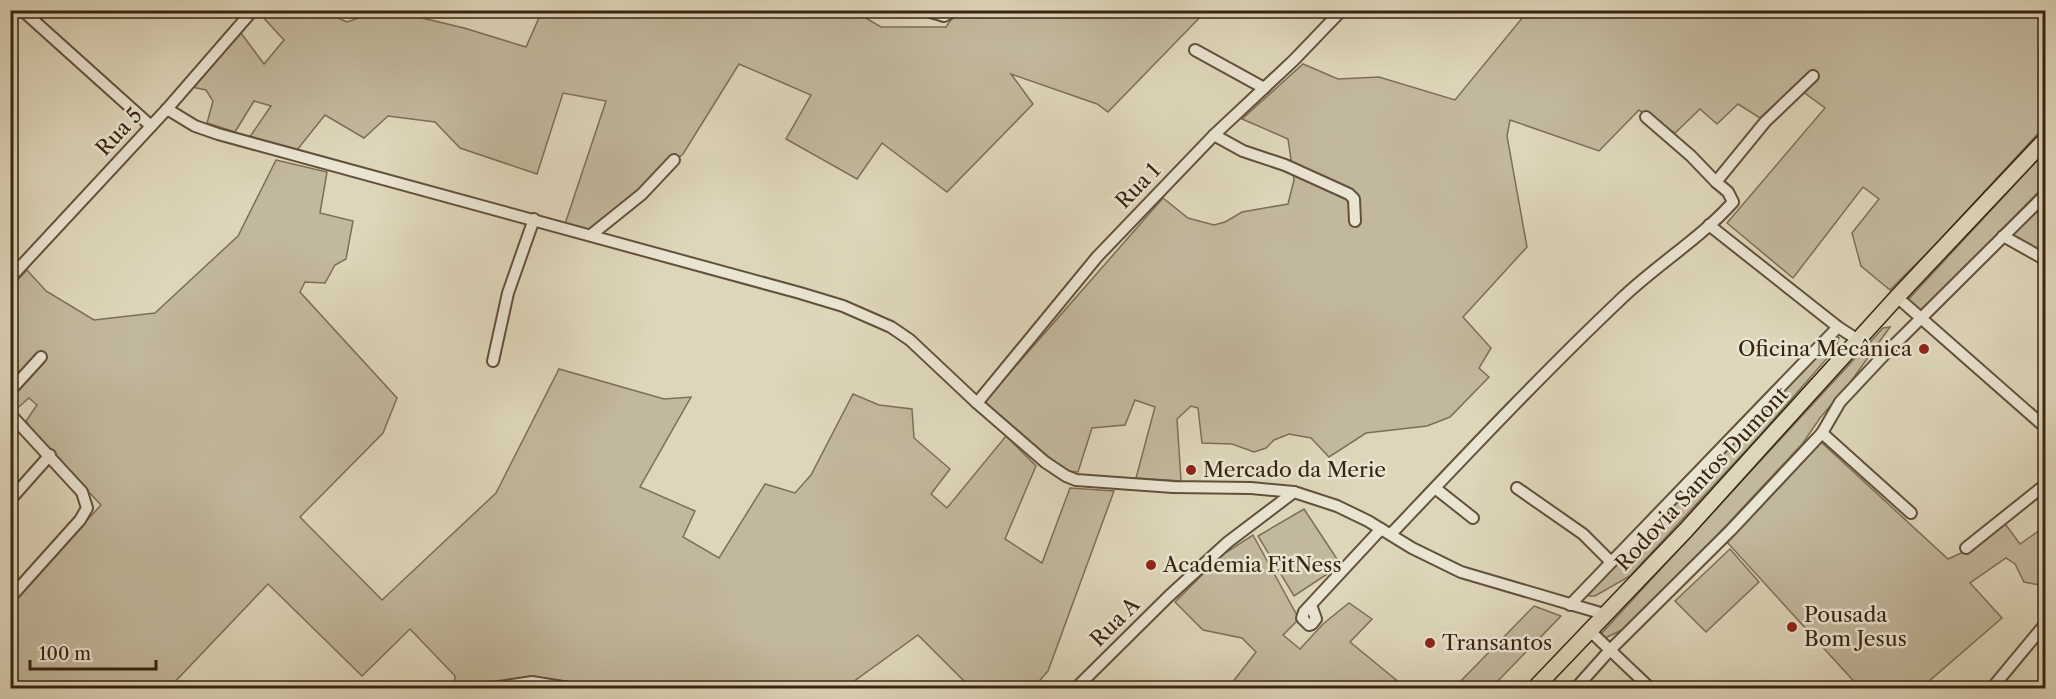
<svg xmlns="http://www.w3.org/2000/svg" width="2056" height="699" font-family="'Libre Caslon Text',serif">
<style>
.green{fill:#c2b89d;stroke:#7d6e57;stroke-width:1.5}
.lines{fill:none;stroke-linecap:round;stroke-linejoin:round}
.minor-casing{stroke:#62503b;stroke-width:14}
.highway-casing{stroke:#382411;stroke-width:18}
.minor{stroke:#eae4d2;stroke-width:10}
.highway{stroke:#ded6ba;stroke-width:15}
.poi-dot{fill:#8f2418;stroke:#eae4d2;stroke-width:2}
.labels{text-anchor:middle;stroke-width:5;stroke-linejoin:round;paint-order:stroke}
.street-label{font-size:21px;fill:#382411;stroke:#eae4d2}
.poi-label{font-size:21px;fill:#382411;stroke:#eae4d2;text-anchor:start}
</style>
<rect width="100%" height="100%" fill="#ded6ba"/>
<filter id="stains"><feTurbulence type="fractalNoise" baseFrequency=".00333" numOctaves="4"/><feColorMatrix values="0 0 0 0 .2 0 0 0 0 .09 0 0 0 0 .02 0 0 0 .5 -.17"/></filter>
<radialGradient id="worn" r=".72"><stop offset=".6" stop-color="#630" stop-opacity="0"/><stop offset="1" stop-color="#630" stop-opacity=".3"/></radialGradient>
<g class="green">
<path d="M 852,10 L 881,27 L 946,27 L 957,11 L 1206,11 L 1108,112 L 1097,104 L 1011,74 L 1033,104 L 947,192 L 882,143 L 857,179 L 786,139 L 811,95 L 739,64 L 683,154 L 593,231 L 565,224 L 606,101 L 563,93 L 537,174 L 460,148 L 435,122 L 388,116 L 364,138 L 325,115 L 297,150 L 249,138 L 271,106 L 254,101 L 235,132 L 207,123 L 213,101 L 206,90 L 192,87 L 241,33 L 264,64 L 284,40 L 260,14 L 263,11 L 322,11 L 347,22 L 378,11 L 393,11 L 464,28 L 526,47 L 542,11 Z"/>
<path d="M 1528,11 L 2045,11 L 2045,126 L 1934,246 L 1890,290 L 1861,266 L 1852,233 L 1879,199 L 1863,187 L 1793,278 L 1727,223 L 1825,108 L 1795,86 L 1760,118 L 1738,104 L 1717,124 L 1700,109 L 1675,133 L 1639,110 L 1599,151 L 1510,120 L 1507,136 L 1527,247 L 1463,317 L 1491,348 L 1479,368 L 1489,377 L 1450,417 L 1427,426 L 1366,433 L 1329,457 L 1311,438 L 1289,434 L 1274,440 L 1266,448 L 1254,452 L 1232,444 L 1202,443 L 1198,408 L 1191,406 L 1177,419 L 1181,481 L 1136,478 L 1155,407 L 1135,400 L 1125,425 L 1092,428 L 1078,472 L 1066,471 L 987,406 L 986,400 L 1163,198 L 1188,218 L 1214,225 L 1225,222 L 1242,212 L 1288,204 L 1294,180 L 1288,139 L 1242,119 L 1303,64 L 1338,79 L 1379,77 L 1455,100 Z"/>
<path d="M 2045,152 L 2045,185 L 1933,301 L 1924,308 L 1915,311 L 1905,303 Z"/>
<path d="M 276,160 L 327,172 L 320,213 L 353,221 L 346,259 L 335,265 L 325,283 L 305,282 L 300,292 L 397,398 L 383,433 L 300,517 L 382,600 L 496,493 L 559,369 L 664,399 L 691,397 L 640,487 L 695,511 L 683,537 L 719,558 L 765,484 L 795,493 L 811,475 L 853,394 L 879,405 L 912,409 L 914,438 L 950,469 L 931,494 L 947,508 L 1006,436 L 1036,466 L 1005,539 L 1042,563 L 1070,488 L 1114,491 L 1048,671 L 1033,688 L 971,688 L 918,635 L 853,682 L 857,688 L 454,688 L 455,676 L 410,629 L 362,676 L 268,584 L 169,688 L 11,688 L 10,604 L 101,505 L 37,437 L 26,421 L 37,405 L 29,398 L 14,411 L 11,407 L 11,287 L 27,270 L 46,291 L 94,320 L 155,313 L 238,236 Z"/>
<path d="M 2045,203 L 2045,270 L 2011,236 Z"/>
<path d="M 1890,327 L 1849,384 L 1820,418 L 1803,443 L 1666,590 L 1626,628 L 1603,639 L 1600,635 L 1883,328 Z"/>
<path d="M 1835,336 L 1839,338 L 1836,348 L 1761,434 L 1630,576 L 1595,596 L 1589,596 L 1587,593 L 1709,470 L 1723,452 L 1752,421 L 1768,409 Z"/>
<path d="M 1821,442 L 1948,559 L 1968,550 L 2003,521 L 2020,544 L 2040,530 L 2045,536 L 2045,573 L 2039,585 L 2024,582 L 2015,564 L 2006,558 L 1970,583 L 2002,618 L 1921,688 L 1860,688 L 1726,541 Z"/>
<path d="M 1304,509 L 1341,565 L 1294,596 L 1258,536 Z"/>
<path d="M 1253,535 L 1299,619 L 1283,635 L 1300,649 L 1323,624 L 1349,603 L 1372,619 L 1350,642 L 1406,688 L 1228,688 L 1256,652 L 1242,638 L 1203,630 L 1175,602 L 1222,555 Z"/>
<path d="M 1730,549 L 1759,582 L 1706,632 L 1675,601 Z"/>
<path d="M 1534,606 L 1561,616 L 1491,688 L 1454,688 Z"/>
</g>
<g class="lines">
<g class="minor-casing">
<g id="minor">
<path d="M 22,10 L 151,126"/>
<path d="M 924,10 L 944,16 L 956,10"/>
<path d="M 1195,50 L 1264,88"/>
<path d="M 167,109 L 195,126 L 218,134 L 800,293 L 843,306 L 891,327 L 910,340 L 977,403 L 1045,462 L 1066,476 L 1076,480 L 1173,487 L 1251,488 L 1294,492 L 1337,506 L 1368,521 L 1412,548 L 1461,572 L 1604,614"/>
<path d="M 1214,135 L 1243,151 L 1285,165 L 1349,194 L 1354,199 L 1355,221"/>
<path d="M 1716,182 L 1765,122 L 1813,76"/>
<path d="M 1709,225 L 1838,327 L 1858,340"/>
<path d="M 591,235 L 642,194 L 674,160"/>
<path d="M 2003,236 L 2046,260"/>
<path d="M 10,278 L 167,109 L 253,10"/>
<path d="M 1897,297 L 2046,428"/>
<path d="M 493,361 L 508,293 L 534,219"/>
<path d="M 10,391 L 41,357"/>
<path d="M 977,403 L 1097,257 L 1214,135 L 1294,60 L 1342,10"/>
<path d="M 10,414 L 82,492 L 87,508 L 80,520 L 10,598"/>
<path d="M 1822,433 L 1911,513"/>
<path d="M 1435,488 L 1473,518"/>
<path d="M 1517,488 L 1583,534 L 1611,562"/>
<path d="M 10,500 L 50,455"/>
<path d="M 1391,534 C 1466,455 1541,375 1620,300 C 1656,265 1700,239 1733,202 L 1728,192 L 1716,182 L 1691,156 L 1646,117"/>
<path d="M 1966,548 L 2046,484"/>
<path d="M 1311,605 L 1316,619 L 1312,624 L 1309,625 L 1302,618 L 1304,612 L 1381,529"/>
<path d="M 1570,605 L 1838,327"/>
<path d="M 1589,630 L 1650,688"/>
<path d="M 492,688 L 532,682 L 569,688"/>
<path d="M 1076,688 L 1169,596 L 1228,542 L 1294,492"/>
<path d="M 1576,688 L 1610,650 L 1731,530 L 1822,433 L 1840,402 L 1884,355 L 2046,194"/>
<path d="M 1992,688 L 2046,623"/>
</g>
</g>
<g class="highway-casing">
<path id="highway" d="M 1535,688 L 1686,530 L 1897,297 L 2046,139"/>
</g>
<use href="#minor" class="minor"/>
<use href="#highway" class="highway"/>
</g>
<g class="poi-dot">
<circle cx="1924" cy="349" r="6"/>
<circle cx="1191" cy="470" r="6"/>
<circle cx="1151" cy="565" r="6"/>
<circle cx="1792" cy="627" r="6"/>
<circle cx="1430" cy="643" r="6"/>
</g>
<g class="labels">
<g class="street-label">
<text transform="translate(119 132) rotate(-47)" y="7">Rua 5</text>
<text transform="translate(1138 186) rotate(-46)" y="7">Rua 1</text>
<text transform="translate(1702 479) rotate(-47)" y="7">Rodovia Santos Dumont</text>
<text transform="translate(1115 622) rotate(-45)" y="7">Rua A</text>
</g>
<g class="poi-label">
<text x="1912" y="356" text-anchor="end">Oficina Mecânica</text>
<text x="1203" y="477">Mercado da Merie</text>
<text x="1163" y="572">Academia FitNess</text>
<text x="1804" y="622">Pousada<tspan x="1804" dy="24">Bom Jesus</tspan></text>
<text x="1442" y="650">Transantos</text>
</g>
</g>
<rect width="2056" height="699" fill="none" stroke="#ded6ba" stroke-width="36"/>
<rect x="12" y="12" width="2032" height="675" fill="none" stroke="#382411" stroke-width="3"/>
<rect x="18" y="18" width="2020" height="663" fill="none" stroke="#382411" stroke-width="1.5"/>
<path d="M30 660v9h126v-9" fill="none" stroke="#382411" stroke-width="3"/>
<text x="39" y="660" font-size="18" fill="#382411" stroke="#eae4d2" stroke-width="4.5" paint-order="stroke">100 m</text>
<rect width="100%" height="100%" filter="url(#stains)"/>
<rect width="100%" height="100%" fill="url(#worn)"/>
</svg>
